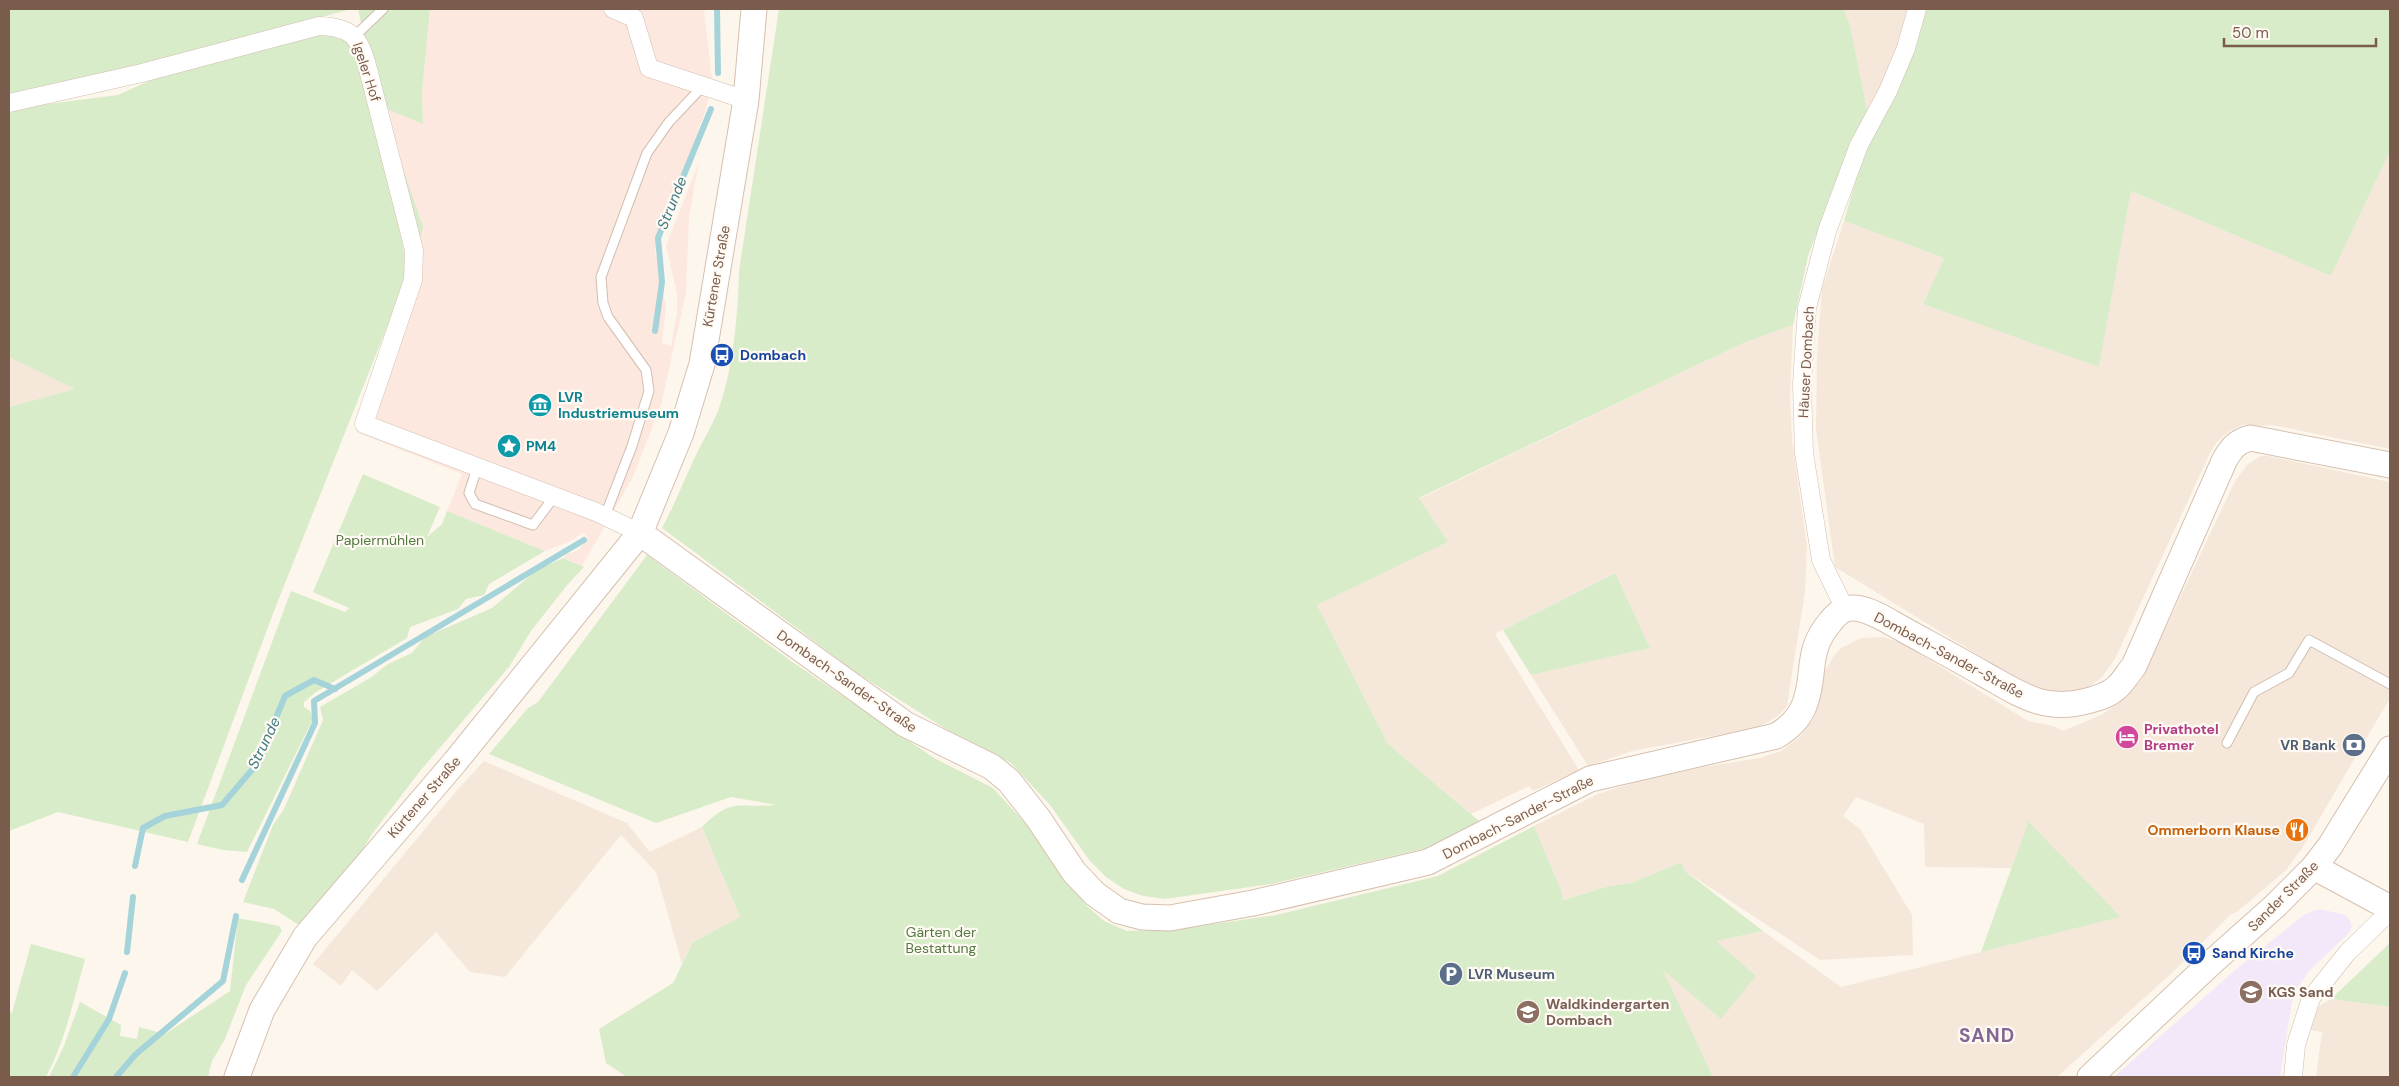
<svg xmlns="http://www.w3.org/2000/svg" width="2399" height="1086" font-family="'DM Sans',sans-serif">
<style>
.residential{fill:#f5e8da}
.commercial{fill:#fde8e0}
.education{fill:#f3e8fa}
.green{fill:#d8ecc9}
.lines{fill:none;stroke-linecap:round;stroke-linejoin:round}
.stream{stroke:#a5d3da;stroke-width:6}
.lane-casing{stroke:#d1beb0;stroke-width:11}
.street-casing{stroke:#d1beb0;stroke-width:19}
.secondary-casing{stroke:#d6c0b0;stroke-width:27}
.lane{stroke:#fff;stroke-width:9}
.street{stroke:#fff;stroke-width:18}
.secondary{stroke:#fff;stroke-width:25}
.labels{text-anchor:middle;stroke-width:4.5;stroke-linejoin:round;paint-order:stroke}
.street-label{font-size:14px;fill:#7a5c4d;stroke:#fffaf3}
.transit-label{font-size:14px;font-weight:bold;fill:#164399;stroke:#fffaf3;text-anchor:start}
.culture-label{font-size:14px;font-weight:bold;fill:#0d838f;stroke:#fffaf3;text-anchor:start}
.park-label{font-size:14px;fill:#537a41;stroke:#fffaf3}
.hotel-label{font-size:14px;font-weight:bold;fill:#b23c85;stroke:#fffaf3;text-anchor:start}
.service-label{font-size:14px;font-weight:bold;fill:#4e5e75;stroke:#fffaf3;text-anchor:end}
.food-label{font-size:14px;font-weight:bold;fill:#c56008;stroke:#fffaf3;text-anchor:end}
.education-label{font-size:14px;font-weight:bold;fill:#785e54;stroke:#fffaf3;text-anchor:start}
.water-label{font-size:15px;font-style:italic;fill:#437c86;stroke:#fffaf3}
.district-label{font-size:19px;font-weight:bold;letter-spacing:1px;fill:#846695;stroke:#fffaf3}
</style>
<rect width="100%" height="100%" fill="#fdf6ec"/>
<g class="residential">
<path d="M 1844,9 L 1909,9 L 1896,56 L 1868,114 L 1850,25 Z"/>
<path d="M 2390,151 L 2390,449 L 2272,425 L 2251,427 L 2245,424 L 2229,431 L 2217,442 L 2210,453 L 2115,659 L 2102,677 L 2085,690 L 2065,696 L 2027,685 L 1835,567 L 1816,429 L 1817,354 L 1822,289 L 1844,221 L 1944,258 L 1923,304 L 2099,366 L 2131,191 L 2331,276 Z"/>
<path d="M 1793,325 L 1790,395 L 1792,440 L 1807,546 L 1805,592 L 1787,706 L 1778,716 L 1756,728 L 1632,751 L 1588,766 L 1531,675 L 1650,648 L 1614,573 L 1495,634 L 1579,770 L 1533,791 L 1529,786 L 1471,814 L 1388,744 L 1317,605 L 1448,542 L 1419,499 L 1741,344 Z"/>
<path d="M 9,357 L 76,389 L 9,407 Z"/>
<path d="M 2261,456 L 2268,456 L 2390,482 L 2390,698 L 2300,852 L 2299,852 L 2286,870 L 2237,912 L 2230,915 L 2174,971 L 2057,1077 L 1713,1077 L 1662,969 L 1756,976 L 1715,941 L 1763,931 L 1841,987 L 2121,917 L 2028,822 L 2012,868 L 1925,867 L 1924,824 L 1856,797 L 1843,816 L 1860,829 L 1912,915 L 1913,955 L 1820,960 L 1685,871 L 1681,862 L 1632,883 L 1609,886 L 1562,900 L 1561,890 L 1534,826 L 1598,794 L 1639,781 L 1703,767 L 1760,758 L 1781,751 L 1801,736 L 1815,716 L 1822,675 L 1834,656 L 1841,648 L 1861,638 L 1883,637 L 1904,644 L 2028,721 L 2053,726 L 2063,731 L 2103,714 L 2125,698 L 2141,680 L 2235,481 L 2248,464 Z"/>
<path d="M 484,761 L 629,824 L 628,825 L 650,852 L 702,827 L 740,917 L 693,942 L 682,964 L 656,872 L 621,835 L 505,977 L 470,972 L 436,932 L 377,991 L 352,970 L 341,986 L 313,964 L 459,788 Z"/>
<path d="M 2331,999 L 2390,1007 L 2390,1077 L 2316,1077 L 2322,1032 L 2308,1030 L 2317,1007 Z"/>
</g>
<path class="commercial" d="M 430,9 L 704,9 L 712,80 L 706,109 L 681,179 L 672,195 L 655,250 L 666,307 L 662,343 L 671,346 L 677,312 L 677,293 L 666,246 L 699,162 L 689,217 L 686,293 L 661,405 L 633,477 L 582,566 L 563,558 L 567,554 L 579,550 L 588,537 L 583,533 L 569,542 L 545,551 L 447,511 L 462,474 L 356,432 L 417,275 L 382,107 L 423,123 L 422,92 Z"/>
<path class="education" d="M 2318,909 L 2343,914 L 2348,917 L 2352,926 L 2349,933 L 2309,971 L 2293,995 L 2280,1077 L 2114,1077 L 2240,966 L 2304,915 Z"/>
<g class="green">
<path d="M 9,9 L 351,9 L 180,56 L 9,94 Z"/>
<path d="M 358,9 L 430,9 L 422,92 L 423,124 L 382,107 L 423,227 L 415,265 Z"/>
<path d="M 779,9 L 1844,9 L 1850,25 L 1868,114 L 1852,141 L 1808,256 L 1793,325 L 1741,344 L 1419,498 L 1448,542 L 1317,605 L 1388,744 L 1479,821 L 1427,848 L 1271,884 L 1165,899 L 1143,896 L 1124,889 L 1106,877 L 1090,861 L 1050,805 L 1011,763 L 949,731 L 857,673 L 662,528 C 673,508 681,487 691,466 C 699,447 710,430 718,411 C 733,371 738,314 739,271 Z"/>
<path d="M 1922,9 L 2390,9 L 2390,151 L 2331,276 L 2131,191 L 2099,367 L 1923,304 L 1944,258 L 1844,221 L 1862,158 Z"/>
<path d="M 318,30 L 354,42 L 396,208 L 408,274 L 274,611 L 188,842 L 58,812 L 9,831 L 9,407 L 75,389 L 9,357 L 9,109 L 118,95 L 184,65 Z"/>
<path d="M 363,474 L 440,507 L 427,537 L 442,524 L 447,511 L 545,551 L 489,584 L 484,595 L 466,599 L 458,609 L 410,627 L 407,638 L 316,692 L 304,702 L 304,707 L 310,711 L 313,719 L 247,852 L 223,850 L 197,844 L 291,591 L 345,612 L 349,608 L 313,592 Z"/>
<path d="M 647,555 L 791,661 L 934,758 L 993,788 L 1026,824 L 1086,905 L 1104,921 L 1127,931 L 1187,928 L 1276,915 L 1438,876 L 1534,826 L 1561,890 L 1563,900 L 1609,886 L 1632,883 L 1681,862 L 1685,871 L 1763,931 L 1716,941 L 1756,976 L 1721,1019 L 1663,970 L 1713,1077 L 627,1077 L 606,1063 L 599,1029 L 673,983 L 693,942 L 740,917 L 702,827 C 733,796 739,809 776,805 L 731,797 L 656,823 L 489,754 L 528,708 L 538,702 Z"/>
<path d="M 563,558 L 584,567 L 568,584 L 531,631 L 509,667 L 420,771 L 372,834 L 348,874 L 305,929 L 274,909 L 243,902 L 273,825 L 284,809 L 323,720 L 320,707 L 370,678 L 388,664 L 412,653 L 425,637 L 492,608 L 537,570 Z"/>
<path d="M 1615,573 L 1650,648 L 1531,675 L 1503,630 Z"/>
<path d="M 2028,821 L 2121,917 L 1981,952 L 2026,828 Z"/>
<path d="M 238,918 L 279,926 L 282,931 L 246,985 L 225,1039 L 212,1061 L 208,1077 L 49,1077 L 63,1048 L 80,1002 L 121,1025 L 120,1036 L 137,1039 L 139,1027 L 165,1034 L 230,991 Z"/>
<path d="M 2390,943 L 2390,1007 L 2331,999 Z"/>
<path d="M 31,944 L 85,959 C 74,999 65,1041 46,1077 L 9,1077 L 9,1012 L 12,1013 Z"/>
</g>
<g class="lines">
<g class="stream">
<path d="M 717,9 L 718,73"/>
<path d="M 655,331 L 662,282 L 658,238 L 711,109"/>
<path d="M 135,866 L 143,828 L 165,816 L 222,805 L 257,764 L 285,696 L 314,680 L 335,689"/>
<path d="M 242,880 L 315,723 L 314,701 L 584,540"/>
<path d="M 127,952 L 133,897"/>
<path d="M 73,1077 L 109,1019 L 125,973"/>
<path d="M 116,1077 L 136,1054 L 223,981 L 236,916"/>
</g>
<g class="lane-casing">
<g id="lane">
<path d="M 355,36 L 383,9"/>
<path d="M 477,468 L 469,493 L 475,504 L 533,525 L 554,497"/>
<path d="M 605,516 L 632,446 L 649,391 L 646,370 L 608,317 L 603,303 L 601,277 L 647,153 L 669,122 L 703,86"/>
<path d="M 2227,743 L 2254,692 L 2289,673 L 2309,640 L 2390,684"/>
</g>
</g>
<g class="street-casing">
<g id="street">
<path d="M 613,9 L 634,18 L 649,68 L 746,100"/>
<path d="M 9,103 L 142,73 L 319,26 C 353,27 359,37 368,69 L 414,250 L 413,280 L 364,424 L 596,512 L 640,533"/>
<path d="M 1845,609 L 1821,560 L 1804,453 L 1802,384 L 1807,308 L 1827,231 L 1859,145 L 1888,91 L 1906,48 L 1917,9"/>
<path d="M 2293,1077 L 2296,1045 L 2311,998 L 2347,953 L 2390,911"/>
</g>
</g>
<g class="secondary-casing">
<g id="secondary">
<path d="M 640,533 L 905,724 L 992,767 L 1009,781 L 1038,818 L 1074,872 L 1095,894 L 1119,911 L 1142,917 L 1170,918 L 1253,903 L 1428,862 L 1590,779 L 1776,736 C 1789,728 1798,720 1804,706 C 1817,674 1804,652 1831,621 C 1835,616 1840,611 1846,609 C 1862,604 1885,619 1899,627 C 1926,642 1954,657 1982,673 C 2018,693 2043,713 2087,701 C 2097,698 2107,696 2115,689 C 2122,684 2128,673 2134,666 L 2225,459 C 2232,448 2236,442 2250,438 L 2390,465"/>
<path d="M 2314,867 L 2390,908"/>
<path d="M 237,1077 L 262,1010 L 305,937 L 455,762 L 640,533 L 681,433 L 702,364 L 746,100 L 754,9"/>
<path d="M 2090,1077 L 2210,964 L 2275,906 L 2314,867 L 2330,846 L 2390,749"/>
</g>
</g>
<use href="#lane" class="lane"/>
<use href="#street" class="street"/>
<use href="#secondary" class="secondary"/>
</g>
<defs>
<g id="bus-disc" transform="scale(1.25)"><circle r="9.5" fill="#1a4fb4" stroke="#fffaf3"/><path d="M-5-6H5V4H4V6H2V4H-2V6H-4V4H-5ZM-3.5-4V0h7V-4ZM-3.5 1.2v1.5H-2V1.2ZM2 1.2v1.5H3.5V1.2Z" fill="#fff"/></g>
<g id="museum-disc" transform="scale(1.25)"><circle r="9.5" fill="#0f9aa8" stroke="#fffaf3"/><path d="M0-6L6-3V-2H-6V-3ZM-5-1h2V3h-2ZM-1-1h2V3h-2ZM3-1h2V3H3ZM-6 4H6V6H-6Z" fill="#fff"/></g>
<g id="sight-disc" transform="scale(1.25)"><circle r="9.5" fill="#0f9aa8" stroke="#fffaf3"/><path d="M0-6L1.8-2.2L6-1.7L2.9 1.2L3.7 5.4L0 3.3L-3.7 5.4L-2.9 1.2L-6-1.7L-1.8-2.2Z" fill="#fff"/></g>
<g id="hotel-disc" transform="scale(1.25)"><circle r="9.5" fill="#d1479c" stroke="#fffaf3"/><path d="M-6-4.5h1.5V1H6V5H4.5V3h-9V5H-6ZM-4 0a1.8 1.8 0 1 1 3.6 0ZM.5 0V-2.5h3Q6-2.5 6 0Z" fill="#fff"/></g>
<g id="bank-disc" transform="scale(1.25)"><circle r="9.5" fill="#5c6f8a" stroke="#fffaf3"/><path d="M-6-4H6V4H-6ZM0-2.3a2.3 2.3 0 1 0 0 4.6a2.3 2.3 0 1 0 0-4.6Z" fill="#fff"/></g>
<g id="restaurant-disc" transform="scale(1.25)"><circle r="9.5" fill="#e8710a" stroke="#fffaf3"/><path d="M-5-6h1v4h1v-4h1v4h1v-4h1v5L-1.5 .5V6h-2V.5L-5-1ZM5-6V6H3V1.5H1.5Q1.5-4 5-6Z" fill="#fff"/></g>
<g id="parking-disc" transform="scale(1.25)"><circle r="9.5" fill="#5c6f8a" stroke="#fffaf3"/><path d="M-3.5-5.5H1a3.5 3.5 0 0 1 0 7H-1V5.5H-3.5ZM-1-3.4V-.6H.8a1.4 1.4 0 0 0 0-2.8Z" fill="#fff"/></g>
<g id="school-disc" transform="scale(1.25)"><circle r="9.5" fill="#8d6e63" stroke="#fffaf3"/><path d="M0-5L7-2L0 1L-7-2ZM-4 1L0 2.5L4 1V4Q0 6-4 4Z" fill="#fff"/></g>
</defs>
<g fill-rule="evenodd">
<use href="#bus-disc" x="722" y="355"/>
<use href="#museum-disc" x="540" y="405"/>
<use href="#sight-disc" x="509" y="446"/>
<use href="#hotel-disc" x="2127" y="737"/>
<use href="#bank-disc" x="2354" y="745"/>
<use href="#restaurant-disc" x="2297" y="830"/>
<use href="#bus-disc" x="2194" y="953"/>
<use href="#parking-disc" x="1451" y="974"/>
<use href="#school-disc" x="2251" y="992"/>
<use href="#school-disc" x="1528" y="1012"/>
</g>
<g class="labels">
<g class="street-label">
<text transform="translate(367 72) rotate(72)" y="5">Igeler Hof</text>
<text transform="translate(716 276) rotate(-80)" y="5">Kürtener Straße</text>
<text transform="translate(1806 362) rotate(-87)" y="5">Häuser Dombach</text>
<text transform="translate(1949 655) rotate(28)" y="5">Dombach-Sander-Straße</text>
<text transform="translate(847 681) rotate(35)" y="5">Dombach-Sander-Straße</text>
<text transform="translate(424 797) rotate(-49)" y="5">Kürtener Straße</text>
<text transform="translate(1518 817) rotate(-27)" y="5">Dombach-Sander-Straße</text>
<text transform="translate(2283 896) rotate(-45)" y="5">Sander Straße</text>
</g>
<g class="transit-label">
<text x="740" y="360">Dombach</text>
<text x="2212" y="958">Sand Kirche</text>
</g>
<g class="culture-label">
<text x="558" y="402">LVR<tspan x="558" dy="16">Industriemuseum</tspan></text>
<text x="526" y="451">PM4</text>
</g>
<g class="park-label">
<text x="380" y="545">Papiermühlen</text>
<text x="941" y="937">Gärten der<tspan x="941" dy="16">Bestattung</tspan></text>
</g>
<g class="hotel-label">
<text x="2144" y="734">Privathotel<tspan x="2144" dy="16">Bremer</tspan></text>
</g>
<g class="service-label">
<text x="2336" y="750">VR Bank</text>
<text x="1468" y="979" text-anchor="start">LVR Museum</text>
</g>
<g class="food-label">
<text x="2280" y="835">Ommerborn Klause</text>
</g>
<g class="education-label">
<text x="2268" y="997">KGS Sand</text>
<text x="1546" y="1009">Waldkindergarten<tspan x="1546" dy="16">Dombach</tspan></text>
</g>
<g class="water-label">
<text transform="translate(672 203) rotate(-68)" y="5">Strunde</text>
<text transform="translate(264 743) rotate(-64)" y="5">Strunde</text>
</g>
<g class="district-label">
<text x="1987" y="1042">SAND</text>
</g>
</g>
<rect width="2399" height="1086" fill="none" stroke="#7a5c4d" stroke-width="20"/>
<path d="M2224 38v8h152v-8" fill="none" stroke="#7a5c4d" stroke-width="2.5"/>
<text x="2232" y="38" font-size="15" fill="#7a5c4d" stroke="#fffaf3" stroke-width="4" paint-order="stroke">50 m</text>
</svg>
